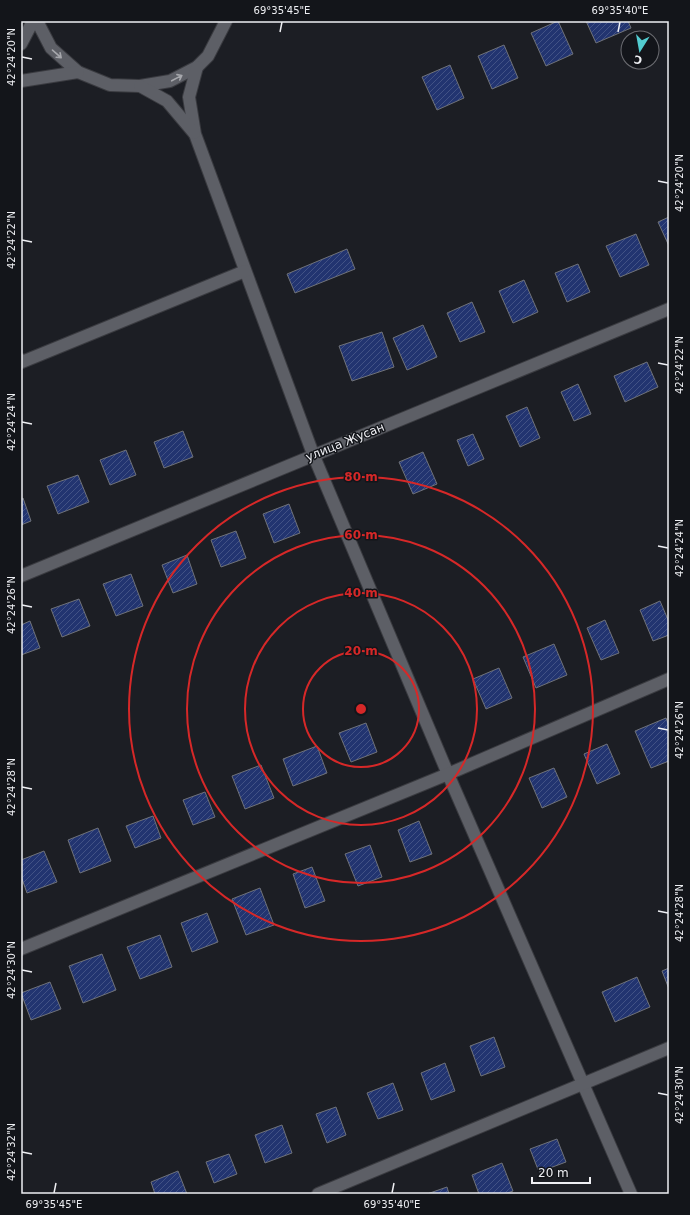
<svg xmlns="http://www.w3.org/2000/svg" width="690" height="1215" font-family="'DejaVu Sans',sans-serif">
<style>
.building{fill:url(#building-hatch);stroke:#6f7279}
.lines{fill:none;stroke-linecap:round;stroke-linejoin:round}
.minor-casing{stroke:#3a3b40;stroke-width:14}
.minor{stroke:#5d5f66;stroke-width:12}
.oneway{stroke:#a6a7ac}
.ticks{fill:none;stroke:#eeeff3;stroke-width:1.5}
.ring{fill:none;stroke:#d62828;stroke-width:2}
.labels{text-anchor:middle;stroke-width:3;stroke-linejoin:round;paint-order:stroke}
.street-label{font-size:12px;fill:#eeeff3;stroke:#13151a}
.centre{fill:#d62828;stroke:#13151a;stroke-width:2}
.ring-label{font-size:12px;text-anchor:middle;font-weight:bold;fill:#d62828;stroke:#13151a;stroke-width:3;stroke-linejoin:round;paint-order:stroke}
.neatline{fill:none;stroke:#eeeff3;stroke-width:1.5}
.ticks-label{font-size:10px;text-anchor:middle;fill:#eeeff3}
</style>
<defs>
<pattern id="building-hatch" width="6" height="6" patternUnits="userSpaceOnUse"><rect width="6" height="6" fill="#223470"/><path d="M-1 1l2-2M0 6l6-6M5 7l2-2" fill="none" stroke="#425285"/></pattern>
</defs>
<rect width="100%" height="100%" fill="#1c1e24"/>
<g class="building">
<path d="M 558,21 L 573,54 L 546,66 L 531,33 Z"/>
<path d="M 586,21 L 628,21 L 631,28 L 596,43 Z"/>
<path d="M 504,45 L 518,78 L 492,89 L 478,56 Z"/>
<path d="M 450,65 L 464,98 L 437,110 L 422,77 Z"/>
<path d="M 669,217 L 669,246 L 658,222 Z"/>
<path d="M 636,234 L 649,265 L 620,277 L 606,246 Z"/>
<path d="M 347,249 L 355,269 L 295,293 L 287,274 Z"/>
<path d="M 578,264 L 590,292 L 567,302 L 555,273 Z"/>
<path d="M 524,280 L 538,312 L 513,323 L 499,291 Z"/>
<path d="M 472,302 L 485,332 L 460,342 L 447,313 Z"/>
<path d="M 423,325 L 437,357 L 407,370 L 393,338 Z"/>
<path d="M 382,332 L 394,367 L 352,381 L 339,346 Z"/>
<path d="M 647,362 L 658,387 L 625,402 L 614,376 Z"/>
<path d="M 578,384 L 591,414 L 574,421 L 561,392 Z"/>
<path d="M 527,407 L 540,438 L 520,447 L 506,416 Z"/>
<path d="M 183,431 L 193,457 L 164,468 L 154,442 Z"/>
<path d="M 473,434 L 484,459 L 468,466 L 457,440 Z"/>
<path d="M 126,450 L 136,475 L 110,485 L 100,460 Z"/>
<path d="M 423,452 L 437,484 L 413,494 L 399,462 Z"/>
<path d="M 78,475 L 89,502 L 58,514 L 47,486 Z"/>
<path d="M 23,498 L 31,521 L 21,525 L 21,499 Z"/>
<path d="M 289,504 L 300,533 L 274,543 L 263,514 Z"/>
<path d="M 236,531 L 246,558 L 221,567 L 211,540 Z"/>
<path d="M 187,555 L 197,584 L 173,593 L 162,565 Z"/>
<path d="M 131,574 L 143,606 L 116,616 L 103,584 Z"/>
<path d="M 79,599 L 90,626 L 62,637 L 51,609 Z"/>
<path d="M 660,601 L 669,622 L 669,635 L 653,641 L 640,610 Z"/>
<path d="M 605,620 L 619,653 L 601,660 L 587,628 Z"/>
<path d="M 30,621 L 40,648 L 21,655 L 21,625 Z"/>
<path d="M 554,644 L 567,675 L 536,688 L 523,657 Z"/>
<path d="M 499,668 L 512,698 L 486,709 L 473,679 Z"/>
<path d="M 666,718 L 669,726 L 669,761 L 651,768 L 635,731 Z"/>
<path d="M 366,723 L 377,752 L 351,762 L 339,733 Z"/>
<path d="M 607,744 L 620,774 L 597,784 L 584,754 Z"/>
<path d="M 317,746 L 327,773 L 293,786 L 283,759 Z"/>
<path d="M 261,765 L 274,798 L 245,809 L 232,776 Z"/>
<path d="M 554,768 L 567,797 L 542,808 L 529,778 Z"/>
<path d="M 205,792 L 215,817 L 193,825 L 183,800 Z"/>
<path d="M 153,816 L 161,838 L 135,848 L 126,826 Z"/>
<path d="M 419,821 L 432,854 L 410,862 L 398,830 Z"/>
<path d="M 98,828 L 111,861 L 80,873 L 68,840 Z"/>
<path d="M 370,845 L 382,877 L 358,886 L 345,854 Z"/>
<path d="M 44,851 L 57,882 L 27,893 L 21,876 L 21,860 Z"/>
<path d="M 312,867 L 325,901 L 305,908 L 293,874 Z"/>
<path d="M 260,888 L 274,925 L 246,935 L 232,899 Z"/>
<path d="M 207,913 L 218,942 L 192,952 L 181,923 Z"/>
<path d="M 160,935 L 172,967 L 140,979 L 127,947 Z"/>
<path d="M 102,954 L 116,990 L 83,1003 L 69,966 Z"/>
<path d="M 669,968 L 669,989 L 662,971 Z"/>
<path d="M 637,977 L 650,1007 L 615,1022 L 602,992 Z"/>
<path d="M 50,982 L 61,1009 L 31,1020 L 21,993 Z"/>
<path d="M 494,1037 L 505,1067 L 481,1076 L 470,1046 Z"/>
<path d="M 445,1063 L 455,1091 L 431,1100 L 421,1073 Z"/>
<path d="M 393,1083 L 403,1110 L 378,1119 L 367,1093 Z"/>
<path d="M 336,1107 L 346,1135 L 327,1143 L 316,1114 Z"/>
<path d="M 282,1125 L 292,1153 L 265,1163 L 255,1135 Z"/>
<path d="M 557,1139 L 566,1162 L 539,1172 L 530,1149 Z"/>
<path d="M 229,1154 L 237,1174 L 214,1183 L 206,1162 Z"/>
<path d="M 502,1163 L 513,1191 L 505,1194 L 479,1194 L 472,1175 Z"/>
<path d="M 178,1171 L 187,1194 L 155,1194 L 151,1182 Z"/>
<path d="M 447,1187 L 449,1194 L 427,1194 Z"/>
</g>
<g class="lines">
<g class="minor-casing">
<g id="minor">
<path d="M 37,21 L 51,48 L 78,72 L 110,85 L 140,86 L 170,81 L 197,67 L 208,56 L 226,21"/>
<path d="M 21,44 L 33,21"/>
<path d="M 197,67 L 189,97 L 195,134 L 313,454 L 448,774 L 631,1194"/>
<path d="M 21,81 L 78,72"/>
<path d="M 140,86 L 167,101 L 194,133"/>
<path d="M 21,360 L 22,362 L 245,271"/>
<path d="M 21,576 L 669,309"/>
<path d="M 21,949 L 448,774 L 669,679"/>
<path d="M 318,1194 L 669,1048"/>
</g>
</g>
<use href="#minor" class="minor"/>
</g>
<defs><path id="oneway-shaft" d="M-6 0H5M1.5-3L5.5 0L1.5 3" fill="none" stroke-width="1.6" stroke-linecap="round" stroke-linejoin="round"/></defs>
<g class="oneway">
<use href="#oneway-shaft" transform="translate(57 54) rotate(41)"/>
<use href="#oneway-shaft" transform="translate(177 78) rotate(-28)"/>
</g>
<path class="ticks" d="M 280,32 L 282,22M 618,32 L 620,22M 22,57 L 32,59M 658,181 L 668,183M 22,240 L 32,242M 658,363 L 668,365M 22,422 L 32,424M 658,546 L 668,548M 22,605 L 32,607M 658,728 L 668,730M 22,787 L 32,789M 658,911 L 668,913M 22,970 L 32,972M 658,1093 L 668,1095M 22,1152 L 32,1154M 54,1193 L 56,1183M 392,1193 L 394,1183"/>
<g class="ring">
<circle cx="361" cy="709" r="58"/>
<circle cx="361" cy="709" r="116"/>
<circle cx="361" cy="709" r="174"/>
<circle cx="361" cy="709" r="232"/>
</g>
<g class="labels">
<g class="street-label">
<text transform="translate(345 442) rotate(-22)" y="4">улица Жусан</text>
</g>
</g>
<circle cx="361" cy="709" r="6" class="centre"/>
<g class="ring-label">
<text x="361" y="481">80 m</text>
<text x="361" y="539">60 m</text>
<text x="361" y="597">40 m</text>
<text x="361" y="655">20 m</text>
</g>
<rect width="690" height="1215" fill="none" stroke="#13151a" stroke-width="44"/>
<g transform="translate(640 50) rotate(191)"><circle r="19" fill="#13151a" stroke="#6b6c71"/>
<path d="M0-3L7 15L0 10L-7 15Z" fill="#52ccd0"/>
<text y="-6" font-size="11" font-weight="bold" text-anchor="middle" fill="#eeeff3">С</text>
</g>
<path d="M532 1177v6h58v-6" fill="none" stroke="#eeeff3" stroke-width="2"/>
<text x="538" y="1177" font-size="12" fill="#eeeff3" stroke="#13151a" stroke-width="3" paint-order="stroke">20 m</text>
<rect x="22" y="22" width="646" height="1171" class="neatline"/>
<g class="ticks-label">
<text x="282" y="14">69°35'45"E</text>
<text x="620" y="14">69°35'40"E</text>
<text transform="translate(11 57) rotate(-90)" y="4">42°24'20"N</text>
<text transform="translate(679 183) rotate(-90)" y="4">42°24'20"N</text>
<text transform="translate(11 240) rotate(-90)" y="4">42°24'22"N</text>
<text transform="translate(679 365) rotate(-90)" y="4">42°24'22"N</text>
<text transform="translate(11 422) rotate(-90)" y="4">42°24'24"N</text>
<text transform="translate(679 548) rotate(-90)" y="4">42°24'24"N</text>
<text transform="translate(11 605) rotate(-90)" y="4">42°24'26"N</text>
<text transform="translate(679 730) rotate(-90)" y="4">42°24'26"N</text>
<text transform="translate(11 787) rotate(-90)" y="4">42°24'28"N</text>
<text transform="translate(679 913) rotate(-90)" y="4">42°24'28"N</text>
<text transform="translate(11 970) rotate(-90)" y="4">42°24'30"N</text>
<text transform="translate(679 1095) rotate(-90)" y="4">42°24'30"N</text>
<text transform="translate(11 1152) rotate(-90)" y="4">42°24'32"N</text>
<text x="54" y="1208">69°35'45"E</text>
<text x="392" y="1208">69°35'40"E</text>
</g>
</svg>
